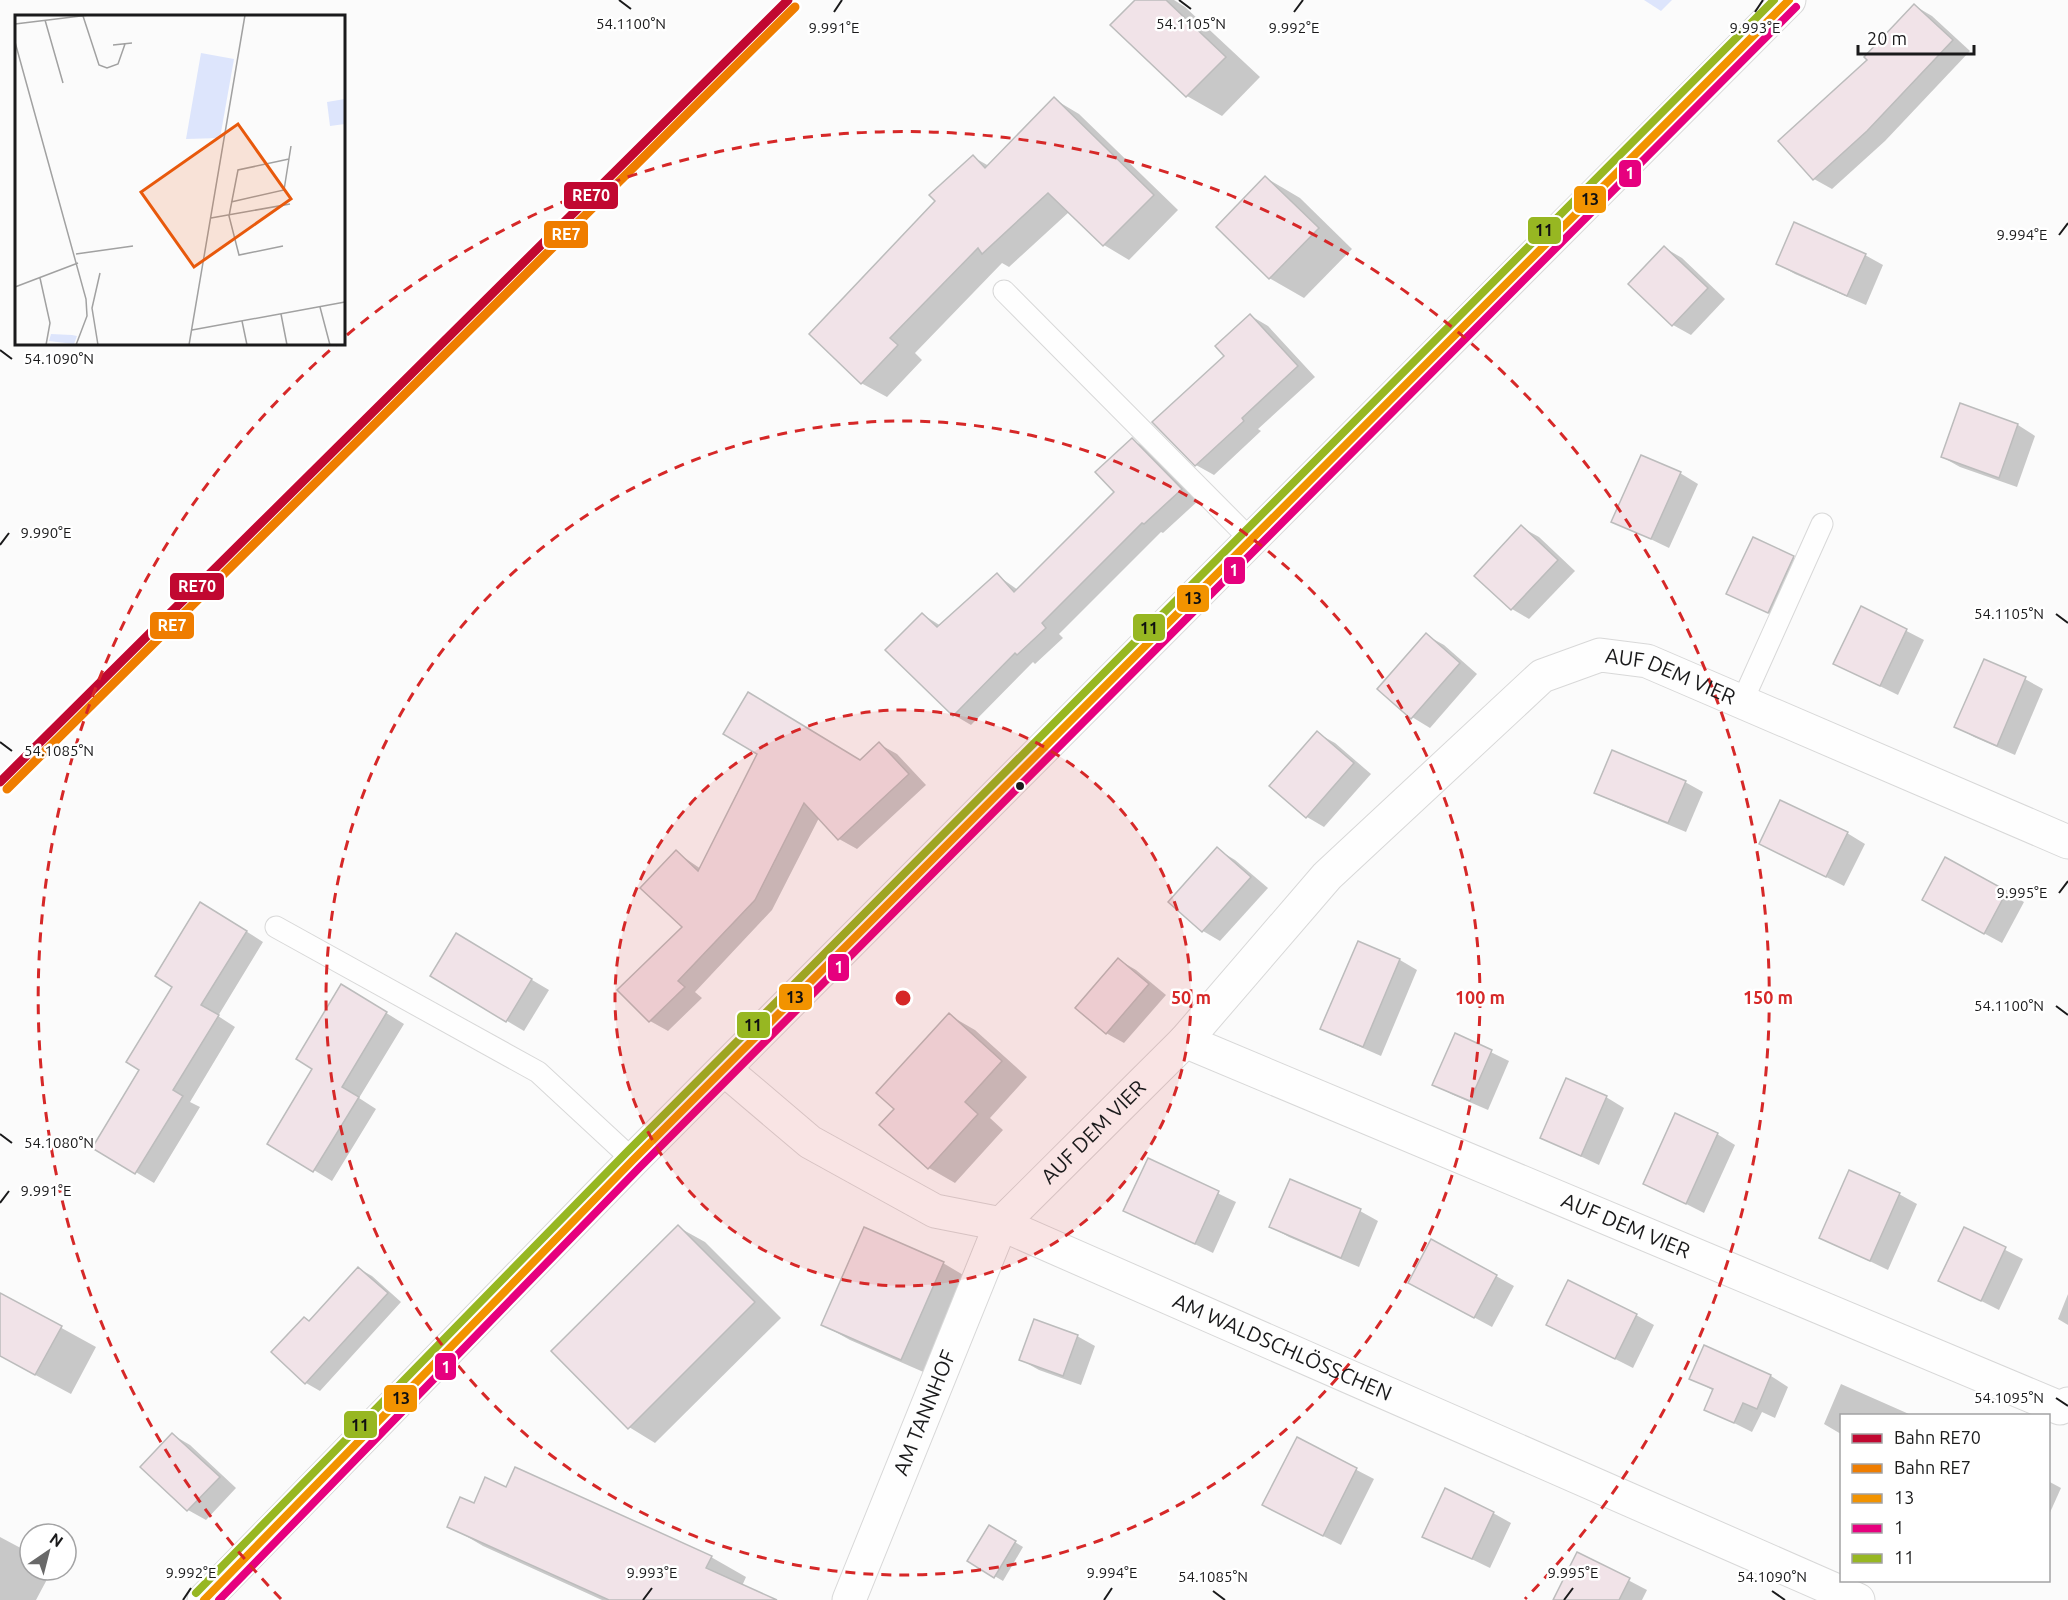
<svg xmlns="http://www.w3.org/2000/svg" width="2068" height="1600" font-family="Ubuntu,sans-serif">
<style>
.green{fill:#dde5fc}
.shadow{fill:#0003}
.building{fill:#f1e3e8;stroke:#bcbcbc;stroke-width:1.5}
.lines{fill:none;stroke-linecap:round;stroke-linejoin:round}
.service-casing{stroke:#d8d8d8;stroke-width:23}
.minor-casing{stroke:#d8d8d8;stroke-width:35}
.secondary-casing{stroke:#d8d8d8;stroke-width:35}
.service{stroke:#fefefe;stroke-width:21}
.minor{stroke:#fefefe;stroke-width:33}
.secondary{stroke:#fefefe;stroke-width:33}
.bus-1-casing{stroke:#fff;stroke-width:12}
.bus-2-casing{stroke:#fff;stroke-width:12}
.bus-3-casing{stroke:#fff;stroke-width:12}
.bus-1{stroke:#f29300;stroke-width:8}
.bus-2{stroke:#e6007e;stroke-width:8}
.bus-3{stroke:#97b722;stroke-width:8}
.rail-1-casing{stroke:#fff;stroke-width:14}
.rail-2-casing{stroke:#fff;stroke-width:14}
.rail-1{stroke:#c10831;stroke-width:9}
.rail-2{stroke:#ef7d00;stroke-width:9}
.ticks{fill:none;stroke:#1a1a1b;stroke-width:2}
.ring{fill:none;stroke:#d62828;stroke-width:3;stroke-dasharray:10 8}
.bus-dot{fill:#1a1a1b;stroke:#fff;stroke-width:2}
.labels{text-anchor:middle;stroke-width:5;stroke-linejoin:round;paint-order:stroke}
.street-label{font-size:21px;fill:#1a1a1b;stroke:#fff}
.inset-road{fill:none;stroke:#a1a1a1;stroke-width:1.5}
.view{fill:#e8590c;fill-opacity:0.15;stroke:#e8590c;stroke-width:3}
.inset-edge{fill:none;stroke:#1a1a1b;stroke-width:3}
.ticks-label{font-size:15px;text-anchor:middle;fill:#1a1a1b;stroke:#fff;stroke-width:5;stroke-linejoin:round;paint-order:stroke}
.centre{fill:#d62828;stroke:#fff;stroke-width:3}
.ring-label{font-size:18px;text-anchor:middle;font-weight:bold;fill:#d62828;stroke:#fff;stroke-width:5;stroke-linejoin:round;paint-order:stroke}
.line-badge{stroke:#fff;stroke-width:2}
.badge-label{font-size:16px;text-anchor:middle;font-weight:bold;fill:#fff}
.pale-badge-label{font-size:16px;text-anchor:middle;font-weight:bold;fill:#111}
</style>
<rect width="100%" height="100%" fill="#fbfbfb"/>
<path class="green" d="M 1644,0 L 1672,0 L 1661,11 Z"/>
<g class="shadow">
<path d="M 1137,0 L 1174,0 L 1185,7 L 1260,77 L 1222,116 L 1187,96 Z"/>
<path d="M 1915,6 L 1932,16 L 1970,51 L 1885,141 L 1832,189 L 1814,179 L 1869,60 Z"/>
<path d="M 1054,99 L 1079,114 L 1178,210 L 1129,260 L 1104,245 L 1069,212 L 1009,267 L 1002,263 L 915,353 L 922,360 L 887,397 L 861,383 L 937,201 L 973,157 L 989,166 Z"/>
<path d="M 1266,178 L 1300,198 L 1352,249 L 1304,298 L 1269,278 Z"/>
<path d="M 1665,248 L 1682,258 L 1725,299 L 1691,335 L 1673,325 Z"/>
<path d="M 1865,255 L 1883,265 L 1866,305 L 1795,274 L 1777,264 Z"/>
<path d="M 1251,316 L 1268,326 L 1315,377 L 1258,429 L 1261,431 L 1214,475 L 1196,465 L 1226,356 Z"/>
<path d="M 1961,405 L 2018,425 L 2035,436 L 2017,487 L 1960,467 L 1942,457 Z"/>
<path d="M 1132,440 L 1150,450 L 1199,500 L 1163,533 L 1161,532 L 1059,634 L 1063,638 L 1035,664 L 1033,662 L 971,725 L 954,715 L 922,614 L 941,626 L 997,575 L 1018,590 L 1116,492 Z"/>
<path d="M 1680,473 L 1698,484 L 1669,548 L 1613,521 Z"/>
<path d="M 1521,527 L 1539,537 L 1575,571 L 1529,619 L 1512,609 Z"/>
<path d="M 1793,557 L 1811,567 L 1786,622 L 1728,593 Z"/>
<path d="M 1862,608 L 1924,640 L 1898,695 L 1853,673 Z"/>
<path d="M 1426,635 L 1444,645 L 1477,674 L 1430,728 L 1412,717 Z"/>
<path d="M 1984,661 L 2025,679 L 2043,689 L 2015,755 L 1974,737 L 1956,727 Z"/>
<path d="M 1317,733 L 1335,743 L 1371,774 L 1324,827 L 1307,817 Z"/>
<path d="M 879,744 L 897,754 L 926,785 L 857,849 L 839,839 L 819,818 L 772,910 L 695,992 L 702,998 L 668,1031 L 650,1021 L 619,990 L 684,927 L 676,852 L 701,869 L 860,761 Z"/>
<path d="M 1685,782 L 1703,792 L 1686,832 L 1614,802 L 1596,792 Z"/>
<path d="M 1847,833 L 1865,844 L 1844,886 L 1761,844 Z"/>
<path d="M 1217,849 L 1235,860 L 1268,888 L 1220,941 L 1203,931 Z"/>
<path d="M 2006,892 L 2024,902 L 2002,943 L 1941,910 Z"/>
<path d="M 219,914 L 263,942 L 218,1016 L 235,1027 L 190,1102 L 200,1107 L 154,1183 L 94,1147 L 141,1070 Z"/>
<path d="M 456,935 L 549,990 L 524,1031 L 432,976 Z"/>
<path d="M 1359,942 L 1400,960 L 1417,970 L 1381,1056 L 1340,1038 L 1322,1028 Z"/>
<path d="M 1119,960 L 1136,970 L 1166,995 L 1124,1043 L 1106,1033 Z"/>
<path d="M 359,996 L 404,1024 L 359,1098 L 376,1109 L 332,1181 L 269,1143 Z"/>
<path d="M 949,1015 L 975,1030 L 1027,1077 L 990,1118 L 1003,1130 L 955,1183 L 929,1168 L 896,1109 Z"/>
<path d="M 1456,1035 L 1509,1061 L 1488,1110 L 1451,1094 L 1434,1084 Z"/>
<path d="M 1606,1097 L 1624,1108 L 1599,1165 L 1542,1138 Z"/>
<path d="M 1717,1134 L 1735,1145 L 1704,1213 L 1645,1183 Z"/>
<path d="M 1148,1160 L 1236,1202 L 1213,1253 L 1125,1210 Z"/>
<path d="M 1291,1181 L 1360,1211 L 1378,1221 L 1359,1267 L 1289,1237 L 1271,1227 Z"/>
<path d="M 1899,1194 L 1917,1204 L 1888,1270 L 1820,1237 Z"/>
<path d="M 678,1227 L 705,1242 L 781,1318 L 655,1443 L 629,1427 Z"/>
<path d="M 1964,1229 L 2023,1259 L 1999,1310 L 1940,1280 Z"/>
<path d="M 943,1263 L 970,1279 L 928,1374 L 850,1340 L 823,1325 Z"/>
<path d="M 358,1268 L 372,1276 L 401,1302 L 320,1391 L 306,1383 L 273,1352 L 311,1322 Z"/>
<path d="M 1496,1276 L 1514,1286 L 1492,1327 L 1427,1292 Z"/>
<path d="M 0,1294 L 96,1347 L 71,1394 L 0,1356 Z"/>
<path d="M 2068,1294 L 2068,1325 L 2058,1319 Z"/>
<path d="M 1636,1315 L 1654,1325 L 1633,1368 L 1548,1325 Z"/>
<path d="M 1077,1336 L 1095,1346 L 1081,1385 L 1039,1370 L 1021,1360 Z"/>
<path d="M 1704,1347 L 1771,1376 L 1788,1387 L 1775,1418 L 1762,1412 L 1752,1432 L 1706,1409 L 1714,1391 L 1691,1378 Z"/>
<path d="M 1841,1384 L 1909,1414 L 1912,1416 L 1842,1416 L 1841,1434 L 1824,1424 Z"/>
<path d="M 173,1435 L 190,1445 L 236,1488 L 206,1520 L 188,1510 L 143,1467 Z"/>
<path d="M 1297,1439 L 1374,1479 L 1341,1545 L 1282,1515 Z"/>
<path d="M 2048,1481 L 2061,1488 L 2048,1517 Z"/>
<path d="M 507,1489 L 711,1557 L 746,1577 L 742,1586 L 773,1600 L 602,1600 L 483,1546 L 449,1526 L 475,1505 Z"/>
<path d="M 1493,1513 L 1511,1523 L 1490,1568 L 1424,1536 Z"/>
<path d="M 990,1527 L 1023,1547 L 1003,1581 L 969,1561 Z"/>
<path d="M 0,1537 L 30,1553 L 30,1570 L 52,1570 L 36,1600 L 0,1600 Z"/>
<path d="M 1578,1554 L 1647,1590 L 1642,1600 L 1559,1600 Z"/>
</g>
<g class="building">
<path d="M 1135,0 L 1166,0 L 1226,57 L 1186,97 L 1110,25 Z"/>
<path d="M 1914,4 L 1953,40 L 1867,131 L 1813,180 L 1778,141 L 1867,60 L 1864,57 Z"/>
<path d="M 1054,97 L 1154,195 L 1103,246 L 1048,193 L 982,254 L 978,248 L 890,338 L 898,345 L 861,384 L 809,334 L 935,201 L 929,195 L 973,155 L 985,168 Z"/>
<path d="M 1265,176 L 1319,228 L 1269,279 L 1216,227 Z"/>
<path d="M 1794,222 L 1866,254 L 1847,296 L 1776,264 Z"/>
<path d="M 1664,246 L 1708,288 L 1672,326 L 1628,284 Z"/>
<path d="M 1250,314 L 1298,366 L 1242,418 L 1244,421 L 1195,466 L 1152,422 L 1224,356 L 1215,346 Z"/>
<path d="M 1960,403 L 2018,424 L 1999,478 L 1941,457 Z"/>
<path d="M 1132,438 L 1182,489 L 1144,524 L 1142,523 L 1042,623 L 1046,628 L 1017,655 L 1015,653 L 953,716 L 885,650 L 922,613 L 937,627 L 997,573 L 1014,592 L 1114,492 L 1095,472 Z"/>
<path d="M 1641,455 L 1681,472 L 1651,539 L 1611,522 Z"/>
<path d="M 1521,525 L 1558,560 L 1511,610 L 1474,576 Z"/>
<path d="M 1753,537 L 1794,556 L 1768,613 L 1726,594 Z"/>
<path d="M 1861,606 L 1907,629 L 1880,686 L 1833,664 Z"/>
<path d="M 1426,633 L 1460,663 L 1411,719 L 1377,689 Z"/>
<path d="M 1984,659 L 2026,677 L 1997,746 L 1954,727 Z"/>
<path d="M 748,692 L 860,760 L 879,742 L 909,774 L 838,840 L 804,803 L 755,900 L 678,981 L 685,987 L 649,1022 L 617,990 L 682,927 L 640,888 L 676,850 L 698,871 L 757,754 L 723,734 Z"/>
<path d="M 1317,731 L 1354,763 L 1306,818 L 1269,786 Z"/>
<path d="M 1612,750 L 1686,781 L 1668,823 L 1594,793 Z"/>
<path d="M 1780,800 L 1848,832 L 1826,877 L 1759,844 Z"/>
<path d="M 1217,847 L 1251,877 L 1202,932 L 1168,902 Z"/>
<path d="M 1945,857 L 2007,891 L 1984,934 L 1922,900 Z"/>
<path d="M 200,902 L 247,931 L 201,1005 L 219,1015 L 173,1090 L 183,1096 L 135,1174 L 92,1148 L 139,1070 L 126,1062 L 172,987 L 155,976 Z"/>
<path d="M 456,933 L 532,979 L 506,1022 L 430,976 Z"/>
<path d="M 1358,941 L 1400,959 L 1363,1047 L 1320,1029 Z"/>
<path d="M 1118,958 L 1149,984 L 1106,1034 L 1075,1008 Z"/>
<path d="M 341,984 L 387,1012 L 342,1087 L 359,1097 L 313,1172 L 267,1144 L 312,1069 L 296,1059 Z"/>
<path d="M 949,1013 L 1002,1061 L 965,1102 L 978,1114 L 928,1169 L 879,1125 L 894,1109 L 876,1093 Z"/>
<path d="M 1455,1033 L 1492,1050 L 1470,1101 L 1432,1085 Z"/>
<path d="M 1566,1078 L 1607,1096 L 1581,1156 L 1540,1138 Z"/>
<path d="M 1675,1113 L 1718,1133 L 1686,1204 L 1643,1184 Z"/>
<path d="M 1148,1158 L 1219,1191 L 1195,1244 L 1123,1211 Z"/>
<path d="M 1849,1170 L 1900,1193 L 1870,1261 L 1819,1238 Z"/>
<path d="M 1290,1179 L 1361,1209 L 1341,1258 L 1269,1227 Z"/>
<path d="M 678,1225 L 755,1302 L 628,1429 L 551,1351 Z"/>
<path d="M 864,1227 L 944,1262 L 901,1360 L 821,1325 Z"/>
<path d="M 1964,1227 L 2006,1247 L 1981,1301 L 1938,1281 Z"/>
<path d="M 1431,1239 L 1497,1275 L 1474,1318 L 1408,1283 Z"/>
<path d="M 358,1267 L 388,1293 L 305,1384 L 271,1352 L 304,1317 L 309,1321 Z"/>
<path d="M 1568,1280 L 1637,1314 L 1615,1359 L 1546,1325 Z"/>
<path d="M 0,1293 L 62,1326 L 35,1375 L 0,1356 Z"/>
<path d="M 1034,1319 L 1078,1335 L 1063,1376 L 1019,1360 Z"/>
<path d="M 1704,1345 L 1771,1375 L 1757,1409 L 1743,1403 L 1734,1423 L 1704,1410 L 1713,1389 L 1689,1379 Z"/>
<path d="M 172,1433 L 220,1477 L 187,1511 L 140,1467 Z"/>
<path d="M 1297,1437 L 1357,1468 L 1323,1536 L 1262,1505 Z"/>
<path d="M 515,1467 L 712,1556 L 706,1568 L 777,1600 L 609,1600 L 447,1527 L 460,1497 L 474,1503 L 485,1477 L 506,1487 Z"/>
<path d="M 1445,1488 L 1494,1512 L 1472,1559 L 1422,1537 Z"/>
<path d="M 989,1525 L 1016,1541 L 994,1578 L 967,1561 Z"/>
<path d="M 1577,1552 L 1630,1578 L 1619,1600 L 1553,1600 Z"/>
</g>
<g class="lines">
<g class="service-casing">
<g id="service">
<path d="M 1004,291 L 1250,539"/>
<path d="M 1742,702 L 1822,524"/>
<path d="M 276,927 L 538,1072 L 633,1160"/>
</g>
</g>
<g class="minor-casing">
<g id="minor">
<path id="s1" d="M 1185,1041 L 2060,1408 L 2068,1404"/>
<path id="s2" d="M 724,1069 L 810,1142 L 935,1211 L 1001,1224 L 1858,1600"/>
<path id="s3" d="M 849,1600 L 1001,1224 L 1185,1041 L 1327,876 L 1542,676 L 1600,655 L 1647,661 L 2068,842"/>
</g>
</g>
<g class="secondary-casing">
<path id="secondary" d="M 204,1600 L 633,1160 L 1789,0"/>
</g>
<use href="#service" class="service"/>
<use href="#minor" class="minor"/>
<use href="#secondary" class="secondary"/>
<g class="bus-1-casing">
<path id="bus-1" d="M 204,1600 L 633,1160 L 1789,0"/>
</g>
<g class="bus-2-casing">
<path id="bus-2" d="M 219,1600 L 640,1167 L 1796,7"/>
</g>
<g class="bus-3-casing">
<path id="bus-3" d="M 196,1593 L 626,1153 L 1774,0"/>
</g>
<use href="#bus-1" class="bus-1"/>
<use href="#bus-2" class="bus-2"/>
<use href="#bus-3" class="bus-3"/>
<g class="rail-1-casing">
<path id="rail-1" d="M 0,782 L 788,0"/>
</g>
<g class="rail-2-casing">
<path id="rail-2" d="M 7,789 L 795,7"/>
</g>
<use href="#rail-1" class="rail-1"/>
<use href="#rail-2" class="rail-2"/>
</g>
<path class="ticks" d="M 619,0 L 631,9M 1179,0 L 1191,9M 834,12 L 842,0M 1294,12 L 1303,0M 1755,12 L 1763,0M 2059,235 L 2068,223M 0,350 L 12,359M 0,545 L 9,533M 2056,614 L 2068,623M 0,742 L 12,751M 2059,893 L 2068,881M 2056,1006 L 2068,1015M 0,1134 L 12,1143M 0,1203 L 9,1191M 2056,1398 L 2068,1406M 1213,1591 L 1225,1600M 1772,1591 L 1785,1600M 183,1600 L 191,1588M 643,1600 L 652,1588M 1104,1600 L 1112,1588M 1564,1600 L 1573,1588"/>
<circle cx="903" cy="998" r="288" fill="#d62828" fill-opacity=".12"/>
<g class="ring">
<circle cx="903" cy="998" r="288"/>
<circle cx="903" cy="998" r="577"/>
<path d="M281 1599A865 865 0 0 1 336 345M347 335A865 865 0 0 1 1525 1599"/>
</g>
<circle class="bus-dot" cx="1020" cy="786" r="5"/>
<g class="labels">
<g class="street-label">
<text dy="7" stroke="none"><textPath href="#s3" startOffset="1312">AUF DEM VIER</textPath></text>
<text dy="7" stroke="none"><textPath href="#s3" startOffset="536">AUF DEM VIER</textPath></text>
<text dy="7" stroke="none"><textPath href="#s1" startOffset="478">AUF DEM VIER</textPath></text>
<text dy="7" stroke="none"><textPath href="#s2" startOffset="630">AM WALDSCHLÖSSCHEN</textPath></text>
<text dy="7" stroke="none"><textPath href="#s3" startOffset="202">AM TANNHOF</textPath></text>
</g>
</g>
<g transform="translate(15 15)">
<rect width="330" height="330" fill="#fbfbfb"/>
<path d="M 186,38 L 219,44 L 205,123 L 171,124 ZM 330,84 L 330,109 L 315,111 L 312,87 ZM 36,319 L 57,320 L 62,321 L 59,329 L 34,326 Z" fill="#dde5fc"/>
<path class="inset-road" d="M 68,1 L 84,50 L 92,53 L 103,49 L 110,29M 30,5 L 48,68M 0,9 L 74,0M 0,27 L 71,284 L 72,301 L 61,330M 98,30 L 117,28M 216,187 L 269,175 L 276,131M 196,203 L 275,189M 268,231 L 224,240 L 214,201 L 223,155 L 274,144M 61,239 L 118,231M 25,263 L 35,308 L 31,330M 0,272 L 63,248M 305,292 L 315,330M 266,299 L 272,330M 227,306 L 232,330M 177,315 L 330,287M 83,330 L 77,293 L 85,258M 174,330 L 230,0"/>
<path class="view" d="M 223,109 L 276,184 L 179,252 L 126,177 Z"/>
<rect width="330" height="330" class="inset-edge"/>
</g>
<g class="ticks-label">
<text x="631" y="29">54.1100°N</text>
<text x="1191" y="29">54.1105°N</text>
<text x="834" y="33">9.991°E</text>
<text x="1294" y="33">9.992°E</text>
<text x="1755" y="33">9.993°E</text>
<text x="2022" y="240">9.994°E</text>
<text x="59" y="364">54.1090°N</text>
<text x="46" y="538">9.990°E</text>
<text x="2009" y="619">54.1105°N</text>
<text x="59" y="756">54.1085°N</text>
<text x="2022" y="898">9.995°E</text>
<text x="2009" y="1011">54.1100°N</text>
<text x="59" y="1148">54.1080°N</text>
<text x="46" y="1196">9.991°E</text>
<text x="2009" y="1403">54.1095°N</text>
<text x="191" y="1578">9.992°E</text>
<text x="652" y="1578">9.993°E</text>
<text x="1112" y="1578">9.994°E</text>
<text x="1573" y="1578">9.995°E</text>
<text x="1213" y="1582">54.1085°N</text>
<text x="1772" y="1582">54.1090°N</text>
</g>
<circle cx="903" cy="998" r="9" class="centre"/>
<g class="ring-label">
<text x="1191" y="1004">50 m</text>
<text x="1480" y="1004">100 m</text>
<text x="1768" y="1004">150 m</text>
</g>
<g class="line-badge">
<rect x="1618" y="159" width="24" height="29" rx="6" fill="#e6007e"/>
<rect x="563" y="181" width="56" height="29" rx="6" fill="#c10831"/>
<rect x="1573" y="185" width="34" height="29" rx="6" fill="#f29300"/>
<rect x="1527" y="216" width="35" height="29" rx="6" fill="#97b722"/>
<rect x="543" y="220" width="46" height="29" rx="6" fill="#ef7d00"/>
<rect x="1223" y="556" width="23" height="29" rx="6" fill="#e6007e"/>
<rect x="169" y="572" width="56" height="29" rx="6" fill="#c10831"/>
<rect x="1176" y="584" width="34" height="29" rx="6" fill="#f29300"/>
<rect x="149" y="611" width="46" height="29" rx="6" fill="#ef7d00"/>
<rect x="1132" y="613" width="34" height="29" rx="6" fill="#97b722"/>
<rect x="827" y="953" width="23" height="29" rx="6" fill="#e6007e"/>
<rect x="778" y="983" width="35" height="28" rx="6" fill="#f29300"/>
<rect x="736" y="1011" width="35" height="28" rx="6" fill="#97b722"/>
<rect x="434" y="1352" width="23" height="29" rx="6" fill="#e6007e"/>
<rect x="383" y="1384" width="35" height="29" rx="6" fill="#f29300"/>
<rect x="343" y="1410" width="35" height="29" rx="6" fill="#97b722"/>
</g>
<g class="badge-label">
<text x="1630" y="179">1</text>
<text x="591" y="201">RE70</text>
<text x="566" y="240">RE7</text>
<text x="1234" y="576">1</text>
<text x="197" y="592">RE70</text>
<text x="172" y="631">RE7</text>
<text x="839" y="973">1</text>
<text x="446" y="1373">1</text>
</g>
<g class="pale-badge-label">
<text x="1590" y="205">13</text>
<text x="1544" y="236">11</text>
<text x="1193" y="604">13</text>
<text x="1149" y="634">11</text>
<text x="795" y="1003">13</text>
<text x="753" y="1031">11</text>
<text x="401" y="1404">13</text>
<text x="360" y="1431">11</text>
</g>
<rect x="1840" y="1414" width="210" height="168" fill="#ffffff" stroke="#a3a3a4" stroke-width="1.5"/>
<rect x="1852" y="1434" width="30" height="9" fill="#c10831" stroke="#a3a3a4" stroke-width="1.5"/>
<text x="1894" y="1444" font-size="18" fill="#1a1a1b">Bahn RE70</text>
<rect x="1852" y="1464" width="30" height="9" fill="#ef7d00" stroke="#a3a3a4" stroke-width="1.5"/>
<text x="1894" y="1474" font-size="18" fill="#1a1a1b">Bahn RE7</text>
<rect x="1852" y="1494" width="30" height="9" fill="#f29300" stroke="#a3a3a4" stroke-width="1.5"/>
<text x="1894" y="1504" font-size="18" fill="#1a1a1b">13</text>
<rect x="1852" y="1524" width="30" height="9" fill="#e6007e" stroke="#a3a3a4" stroke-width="1.5"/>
<text x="1894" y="1534" font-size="18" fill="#1a1a1b">1</text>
<rect x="1852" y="1554" width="30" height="9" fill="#97b722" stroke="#a3a3a4" stroke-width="1.5"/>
<text x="1894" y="1564" font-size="18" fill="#1a1a1b">11</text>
<g transform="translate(48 1552) rotate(35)"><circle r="28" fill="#ffffff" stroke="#a3a3a4" stroke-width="1.5"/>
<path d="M0-4.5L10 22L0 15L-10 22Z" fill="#696969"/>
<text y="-9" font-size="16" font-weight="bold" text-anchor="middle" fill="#1a1a1b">N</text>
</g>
<path d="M1858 45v9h116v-9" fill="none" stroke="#1a1a1b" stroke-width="3"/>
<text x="1867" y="45" font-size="18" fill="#1a1a1b" stroke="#ffffff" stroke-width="4.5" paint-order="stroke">20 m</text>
</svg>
